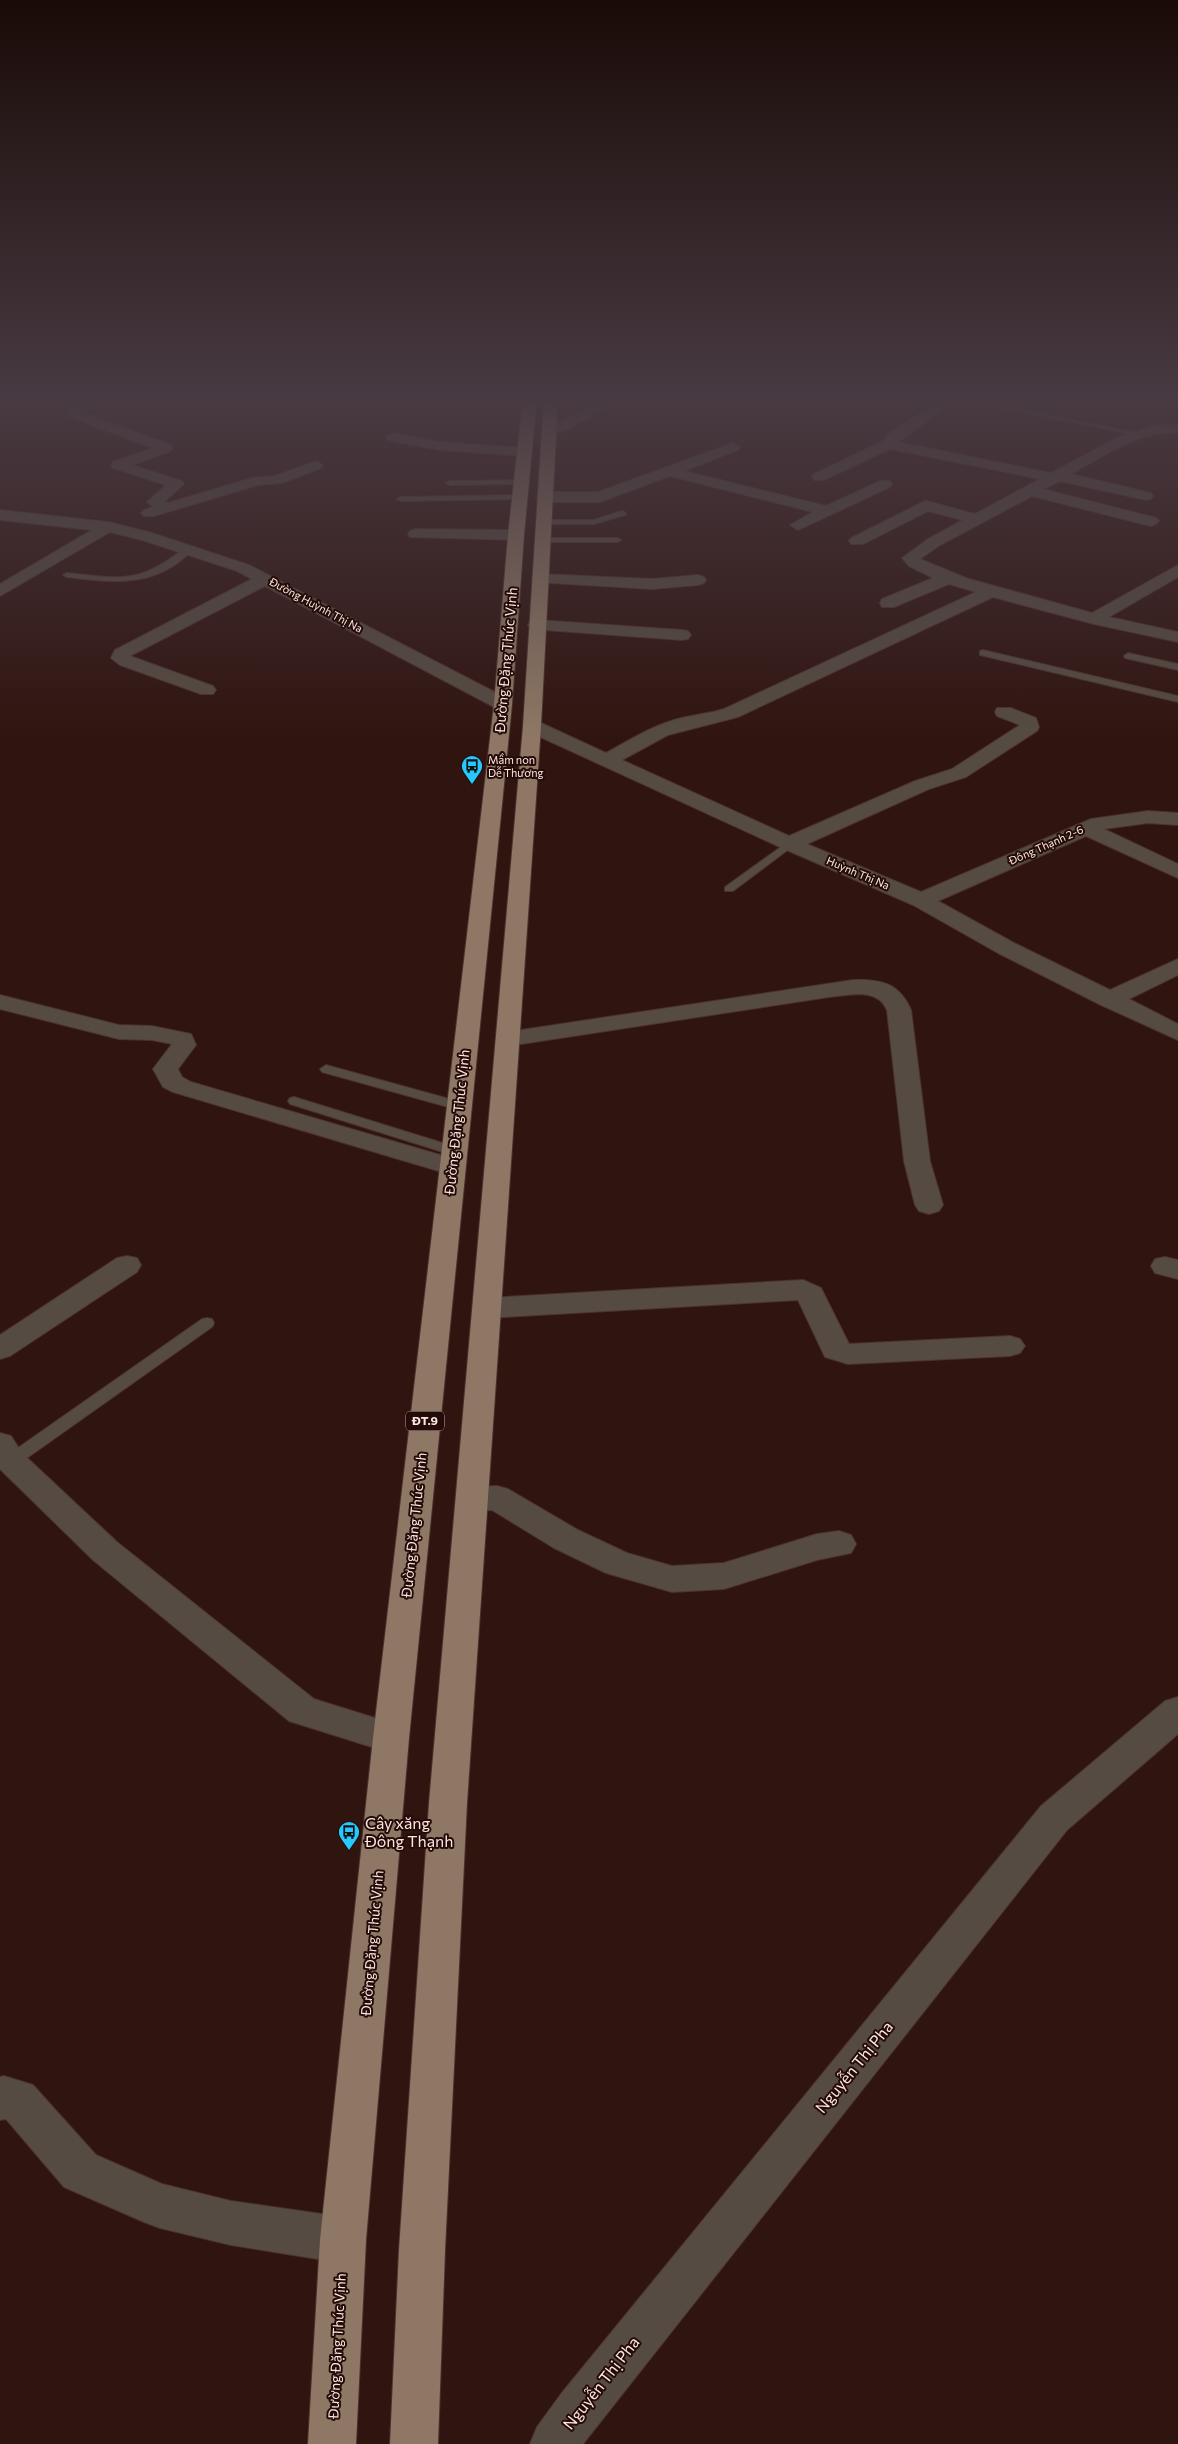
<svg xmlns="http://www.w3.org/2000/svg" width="1178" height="2444" font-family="Commissioner,sans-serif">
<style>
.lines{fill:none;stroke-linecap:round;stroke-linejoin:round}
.service-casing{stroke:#4c322d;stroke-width:2}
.minor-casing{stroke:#4c322d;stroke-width:2}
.primary-casing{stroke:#4c322d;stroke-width:2}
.service{fill:#564b42;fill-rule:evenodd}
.minor{fill:#564b42;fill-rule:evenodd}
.primary{fill:#8e7865;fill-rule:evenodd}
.labels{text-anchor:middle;stroke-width:4;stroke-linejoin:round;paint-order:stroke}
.far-street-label{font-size:11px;fill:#fbe7e2;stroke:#250b07}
.far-poi-label{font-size:11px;fill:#fbe7e2;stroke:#250b07;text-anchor:start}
.shield{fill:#250b07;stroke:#bba5a0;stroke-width:1}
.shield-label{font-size:12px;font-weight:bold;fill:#fbe7e2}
.street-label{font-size:14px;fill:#fbe7e2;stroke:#250b07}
.near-poi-label{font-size:16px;fill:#fbe7e2;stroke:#250b07;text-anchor:start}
.near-street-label{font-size:16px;fill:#fbe7e2;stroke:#250b07}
</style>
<rect width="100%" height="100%" fill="#30140f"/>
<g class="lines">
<g class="service-casing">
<g id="service">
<path d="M 954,398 L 969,398 L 1142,434 L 1139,436 Z"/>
<path d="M 522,480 L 526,482 L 525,484 L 450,485 L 446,483 L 450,481 Z"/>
<path d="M 521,495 L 525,497 L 524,499 L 401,501 L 397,499 L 401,497 Z"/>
<path d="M 622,511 L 626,513 L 625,515 L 594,524 L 543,524 L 539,522 L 543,520 L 593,520 Z"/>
<path d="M 542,538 L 617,538 L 621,540 L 617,542 L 539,542 L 539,538 Z"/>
<path d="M 186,547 L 193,549 C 157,588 115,583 67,577 L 63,575 L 67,573 C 124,579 139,584 186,547 Z"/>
<path d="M 983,650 L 1178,696 L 1178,702 L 980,655 L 980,651 Z"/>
<path d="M 1128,653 L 1178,664 L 1178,670 L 1125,658 L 1124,656 Z"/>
<path d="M 789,841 L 793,842 L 793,846 L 733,891 L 725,891 L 725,887 Z"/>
<path d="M 326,1065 L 464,1103 L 465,1106 L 459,1110 L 322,1072 L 320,1069 Z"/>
<path d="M 294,1097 L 459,1148 L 461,1151 L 454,1155 L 449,1154 L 290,1104 L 288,1101 L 290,1098 Z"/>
<path d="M 207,1318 L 212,1319 L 214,1323 L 212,1327 L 17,1465 L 5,1465 L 3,1461 L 5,1457 L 202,1319 Z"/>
</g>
</g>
<g class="minor-casing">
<g id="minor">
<path d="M 94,398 L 109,400 L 107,403 L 82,412 L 171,445 L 173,448 L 171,451 L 132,465 L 182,481 L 184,484 L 165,501 L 168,503 L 252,478 L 275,476 L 316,461 L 323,465 L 321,468 L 282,483 L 258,485 L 154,516 L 144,516 L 141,513 L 144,510 L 153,507 L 147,502 L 166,485 L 113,468 L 111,465 L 113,462 L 153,448 L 67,416 L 65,413 L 74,405 Z"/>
<path d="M 383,398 L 438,398 C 429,409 392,408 383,398 Z"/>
<path d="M 610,398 L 627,398 L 564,431 L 550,433 L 543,429 L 545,426 L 556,424 Z"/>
<path d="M 943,398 L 959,398 L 898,442 L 1051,473 L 1119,437 L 1157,425 L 1178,425 L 1178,433 C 1139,430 1103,457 1071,474 L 1151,493 L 1153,496 L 1151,499 L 1146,500 L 1060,481 L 1043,489 L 1156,518 L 1159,521 L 1156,524 L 1151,526 L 1032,496 L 940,545 L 920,559 L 966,578 L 1092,613 L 1178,565 L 1178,577 L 1109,617 L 1178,632 L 1178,642 L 1094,624 L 993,597 L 738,717 L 668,735 L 622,760 L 789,836 L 915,781 L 952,769 L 1020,725 L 997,716 L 995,712 L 997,708 L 1011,708 L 1036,718 L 1039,727 L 1037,731 L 966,777 L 929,789 L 807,844 L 921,892 L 1091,819 L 1148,811 L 1178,813 L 1178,825 L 1148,823 L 1104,829 L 1178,864 L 1178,878 L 1086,836 L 938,901 L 1014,943 L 1110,990 L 1178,959 L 1178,975 L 1129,999 L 1178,1024 L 1178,1040 L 1101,1005 L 998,953 L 913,905 L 782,848 L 525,730 L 523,726 L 525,722 L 539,722 L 606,753 C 628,741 650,727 674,720 C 691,715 708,714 724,709 L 976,592 L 949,584 L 894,607 L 882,607 L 880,603 L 882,599 L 933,578 L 909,566 L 902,558 L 928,539 L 963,520 L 928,511 L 863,544 L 851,544 L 849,541 L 851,538 L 921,503 L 926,501 L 975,514 L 1040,479 L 890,449 L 824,480 L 814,480 L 812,477 L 814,474 L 883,441 L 892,431 Z"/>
<path d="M 393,433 L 438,442 L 525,448 L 532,452 L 525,456 L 438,450 L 388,440 L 386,437 Z"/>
<path d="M 733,443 L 740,447 L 738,450 L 684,471 L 826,506 L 880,481 L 890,481 L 892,484 L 890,487 L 798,530 L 790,525 L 813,512 L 670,476 L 600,502 L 544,502 L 536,497 L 544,492 L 598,492 Z"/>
<path d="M 0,510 L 108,522 L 152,533 L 249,565 L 510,700 L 512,704 L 510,708 L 496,708 L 265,586 L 130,656 L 213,686 L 216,690 L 213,694 L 201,694 L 120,665 L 111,658 L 115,650 L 252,579 L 237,571 L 142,540 L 110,532 L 0,596 L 0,584 L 92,530 L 0,520 Z"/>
<path d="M 416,529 L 516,530 L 524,535 L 516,540 L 410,537 L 408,534 L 410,531 Z"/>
<path d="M 540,574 L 652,579 L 698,575 L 704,577 L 706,580 L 704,583 L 698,585 L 652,589 L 534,582 L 532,579 L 534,576 Z"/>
<path d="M 537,620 L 682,630 L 688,631 L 691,635 L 688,639 L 682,640 L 531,629 L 528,625 L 531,621 Z"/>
<path d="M 853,980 C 881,979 899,983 911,1010 L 930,1161 L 943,1205 L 939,1211 L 929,1214 L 919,1211 L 915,1205 L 904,1161 L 887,1010 C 877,987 850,995 829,997 L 508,1046 L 499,1044 L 496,1039 L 499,1034 L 508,1032 Z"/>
<path d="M 0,995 L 119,1025 L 152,1026 L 191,1034 L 196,1045 L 178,1069 L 182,1077 L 191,1082 L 461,1161 L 465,1167 L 461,1173 L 452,1175 L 173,1092 L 163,1087 L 153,1069 L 172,1044 L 152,1040 L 119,1039 L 0,1009 Z"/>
<path d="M 127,1256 L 137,1258 L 141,1265 L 137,1272 L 10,1356 L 0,1359 L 0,1335 L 117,1258 Z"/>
<path d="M 1165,1257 L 1178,1260 L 1178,1279 L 1155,1273 L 1151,1266 L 1155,1259 Z"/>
<path d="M 803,1280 L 821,1288 L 849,1344 L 1010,1336 L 1020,1339 L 1025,1346 L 1020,1353 L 1010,1356 L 848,1364 L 825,1357 L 798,1300 L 487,1318 L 477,1315 L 473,1308 L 477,1301 L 487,1298 Z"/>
<path d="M 0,1433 L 11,1436 L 22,1453 L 117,1542 L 314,1699 L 404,1727 L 409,1738 L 404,1749 L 391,1753 L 289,1721 L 93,1560 L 0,1469 Z"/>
<path d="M 497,1486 L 508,1489 L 578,1530 L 627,1553 L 672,1566 L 724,1563 L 817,1534 L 839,1531 L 851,1535 L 856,1544 L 851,1553 L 817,1560 L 724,1589 L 672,1592 L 606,1573 L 554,1548 L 492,1510 L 473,1511 L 462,1508 L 457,1499 L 462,1490 L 473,1487 Z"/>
<path d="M 1178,1697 L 1178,1734 L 1067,1830 L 583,2444 L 530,2444 L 537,2427 L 561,2394 L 1041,1806 L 1165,1701 Z"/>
<path d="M 4,2076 L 33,2085 L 96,2155 L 162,2184 L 231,2201 L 343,2217 L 359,2224 L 366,2240 L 359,2256 L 343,2263 L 231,2245 L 160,2228 L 144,2222 L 64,2187 L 6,2119 L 0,2120 L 0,2077 Z"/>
</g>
</g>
<g class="primary-casing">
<g id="primary">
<path d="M 523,398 L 537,398 L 524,535 L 512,704 L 409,1738 L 366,2240 L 356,2444 L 308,2444 L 320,2240 L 373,1738 L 494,704 L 508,535 Z"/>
<path d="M 544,398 L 558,398 L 541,726 L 467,1803 L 445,2250 L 438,2444 L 390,2444 L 399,2250 L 429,1803 L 523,726 Z"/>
</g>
</g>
<use href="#service" class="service"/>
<use href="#minor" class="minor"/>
<use href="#primary" class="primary"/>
</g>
<linearGradient id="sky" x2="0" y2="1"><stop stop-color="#1a0b08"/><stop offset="0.54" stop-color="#483a42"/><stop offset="1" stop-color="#483a42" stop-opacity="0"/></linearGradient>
<rect width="1178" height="741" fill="url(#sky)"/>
<defs>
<g id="bus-pin" transform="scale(1.125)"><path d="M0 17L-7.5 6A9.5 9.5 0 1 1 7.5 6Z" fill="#25c9fe" stroke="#250b07"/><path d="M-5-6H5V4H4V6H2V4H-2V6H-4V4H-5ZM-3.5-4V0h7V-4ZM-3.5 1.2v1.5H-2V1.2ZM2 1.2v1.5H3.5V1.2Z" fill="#111"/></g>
</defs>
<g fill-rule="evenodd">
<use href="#bus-pin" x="472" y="766"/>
<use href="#bus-pin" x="349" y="1832"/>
</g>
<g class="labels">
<g class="far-street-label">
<text transform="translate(316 605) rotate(28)" y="4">Đường Huỳnh Thị Na</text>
<text transform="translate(1046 845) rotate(-24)" y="4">Đông Thạnh 2-6</text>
<text transform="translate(858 873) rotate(23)" y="4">Huỳnh Thị Na</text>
</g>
<g class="far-poi-label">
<text x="488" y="764">Mầm non<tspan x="488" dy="13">Dễ Thương</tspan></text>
</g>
<rect class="shield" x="406" y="1411.5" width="38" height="19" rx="4"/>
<g class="shield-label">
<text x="425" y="1425">ĐT.9</text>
</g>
<g class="street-label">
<text transform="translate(506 660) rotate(-85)" y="5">Đường Đặng Thúc Vịnh</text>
<text transform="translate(457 1122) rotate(-84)" y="5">Đường Đặng Thúc Vịnh</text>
<text transform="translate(414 1525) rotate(-84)" y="5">Đường Đặng Thúc Vịnh</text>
<text transform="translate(372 1943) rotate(-85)" y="5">Đường Đặng Thúc Vịnh</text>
<text transform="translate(337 2346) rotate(-87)" y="5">Đường Đặng Thúc Vịnh</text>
</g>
<g class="near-poi-label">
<text x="365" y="1829">Cây xăng<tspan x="365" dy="18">Đông Thạnh</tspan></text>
</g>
<g class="near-street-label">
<text transform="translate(854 2067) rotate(-51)" y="6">Nguyễn Thị Pha</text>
<text transform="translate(601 2383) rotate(-52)" y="6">Nguyễn Thị Pha</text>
</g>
</g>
</svg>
